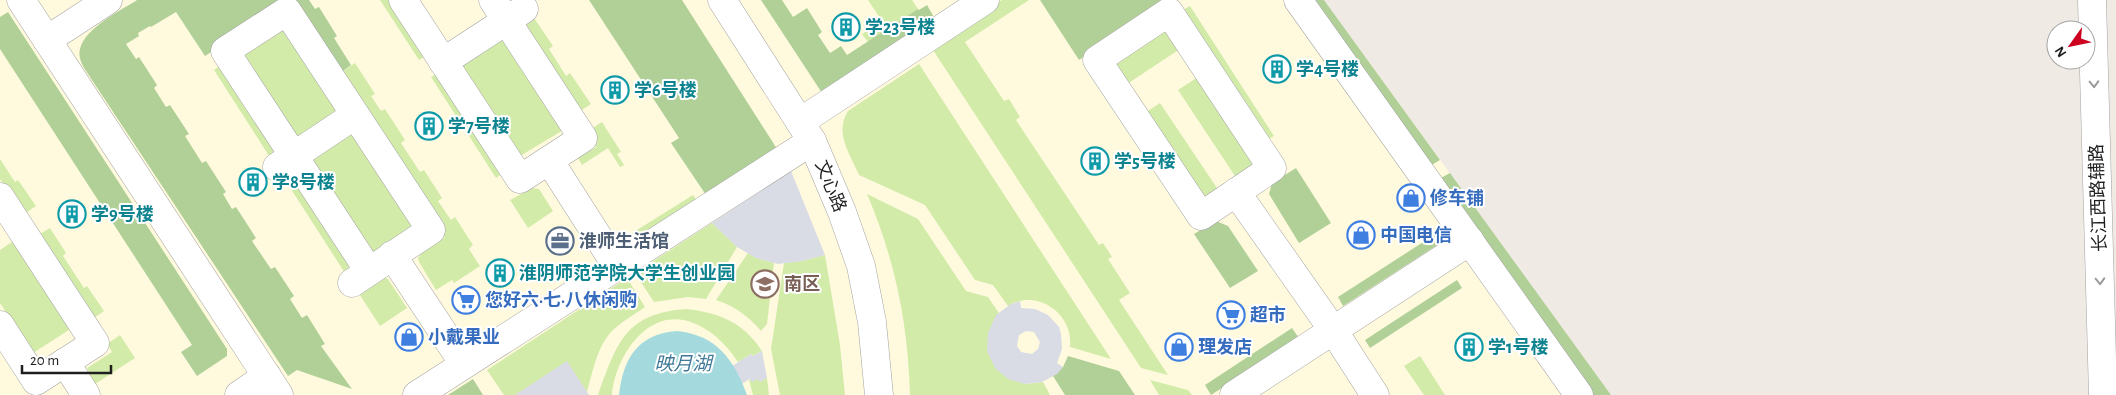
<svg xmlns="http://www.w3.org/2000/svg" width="2116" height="395" font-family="'Alegreya Sans','Noto Sans SC',sans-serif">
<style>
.education{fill:#fffade}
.grass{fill:#d3eba9}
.forest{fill:#b1d098}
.plaza{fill:#d9dbe5;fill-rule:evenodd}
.water{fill:#a4dade}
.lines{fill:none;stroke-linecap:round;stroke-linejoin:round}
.minor-casing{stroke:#a2a2a2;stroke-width:29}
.minor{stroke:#fff;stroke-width:28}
.oneway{stroke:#9a9a9a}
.labels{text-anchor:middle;stroke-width:4;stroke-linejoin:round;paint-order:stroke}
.culture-label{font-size:18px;font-weight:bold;fill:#0d838f;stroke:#fff;text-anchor:start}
.street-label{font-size:18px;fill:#1e1e1e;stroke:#fff}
.shop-label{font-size:18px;font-weight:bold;fill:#366cbe;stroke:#fff;text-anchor:start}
.service-label{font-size:18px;font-weight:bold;fill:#4e5e75;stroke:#fff;text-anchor:start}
.education-label{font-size:18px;font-weight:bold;fill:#785e54;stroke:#fff;text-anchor:start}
.water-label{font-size:19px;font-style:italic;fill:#417a98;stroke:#fff}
</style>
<rect width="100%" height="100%" fill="#f0eae4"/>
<path class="education" d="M 0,0 L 1324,0 L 1611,395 L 0,395 Z"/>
<g class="grass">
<path d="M 380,0 L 395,0 L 430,53 L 419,60 Z"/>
<path d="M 868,0 L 912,0 L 918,9 L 868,42 L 862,34 L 882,21 Z"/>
<path d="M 1002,0 L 1029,0 L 965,42 L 1004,101 L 1009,99 L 1020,117 L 1016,120 L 1099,245 L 1103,243 L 1112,257 L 1108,259 L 1130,293 L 1119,300 L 1168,375 L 1141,368 L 931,47 Z"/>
<path d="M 1190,6 L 1274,136 L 1267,140 L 1183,10 Z"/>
<path d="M 532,15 L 553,46 L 549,49 L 566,76 L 570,73 L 591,104 L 576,114 L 518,24 Z"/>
<path d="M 280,21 L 341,109 L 297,139 L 238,51 Z"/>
<path d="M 1162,24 L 1180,49 L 1124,86 L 1107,60 Z"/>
<path d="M 505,36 L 565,129 L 520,156 L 461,66 Z"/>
<path d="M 224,63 L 283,151 L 271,159 L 214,70 Z"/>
<path d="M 355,63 L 375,94 L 371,96 L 381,111 L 385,109 L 405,140 L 401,143 L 420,172 L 424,170 L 442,198 L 438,201 L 451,220 L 455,217 L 473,245 L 469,249 L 480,266 L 454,283 L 452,280 L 436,290 L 419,262 L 418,258 L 421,254 L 445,237 L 339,74 Z"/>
<path d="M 919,64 L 1111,359 L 1070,347 C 1074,314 1037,288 1008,306 L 993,285 L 975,280 L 925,205 L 859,175 C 850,154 834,133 848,111 Z"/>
<path d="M 441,71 L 506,171 L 496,178 L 431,77 Z"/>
<path d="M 1198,77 L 1253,160 L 1254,165 L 1237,179 L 1178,90 Z"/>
<path d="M 1160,103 L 1219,191 L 1202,198 L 1143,114 Z"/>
<path d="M 602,122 L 621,152 L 617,154 L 624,165 L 620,167 L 608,148 L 582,165 L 578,158 L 596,147 L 586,132 Z"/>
<path d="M 352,130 L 416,225 L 374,253 L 370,254 L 310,157 Z"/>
<path d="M 0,159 L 15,182 L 18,180 L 36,206 L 23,215 L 0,179 Z"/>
<path d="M 292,165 L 357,264 L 345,273 L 280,172 Z"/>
<path d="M 532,188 L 539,189 L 553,211 L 528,228 L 510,200 Z"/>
<path d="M 867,194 L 918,219 L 966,291 L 988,297 L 999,313 L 988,333 L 1025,384 L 1043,382 L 1050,395 L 910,395 C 908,323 895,260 867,194 Z"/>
<path d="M 693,195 L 699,204 L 629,246 L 621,240 Z"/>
<path d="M 712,223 L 737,247 L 706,299 L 688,297 L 654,302 L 635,273 Z"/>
<path d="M 50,228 L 66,253 L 63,256 L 84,288 L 87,286 L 104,311 L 91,320 L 37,236 Z"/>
<path d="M 15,240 L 72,328 L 33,353 L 0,303 L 0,250 Z"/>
<path d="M 748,253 L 756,258 L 774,263 L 767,324 L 761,331 C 748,316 735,306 716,300 Z"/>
<path d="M 825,255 L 840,345 L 845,395 L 780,395 L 771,349 L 784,263 L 802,261 Z"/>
<path d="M 383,277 L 388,279 L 407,308 L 380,326 L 358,292 Z"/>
<path d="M 627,278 L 645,307 C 635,314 623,321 613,330 C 597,346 593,371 587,392 L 567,362 L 515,395 L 504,395 L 487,370 Z"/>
<path d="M 687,309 C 720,313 743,322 762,351 L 752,356 L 751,354 L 738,362 C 725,343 710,328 688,321 C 645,309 615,359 612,395 L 598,395 C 617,343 625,313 687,309 Z"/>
<path d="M 120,335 L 135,358 L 95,384 L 87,368 L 112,352 L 107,344 Z"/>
<path d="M 1420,356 L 1445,395 L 1424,395 L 1404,366 Z"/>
<path d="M 758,378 L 760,382 L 767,378 L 769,395 L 753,395 L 749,380 Z"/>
<path d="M 1150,380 L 1188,390 L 1192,395 L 1159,395 Z"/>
</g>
<g class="forest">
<path d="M 137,0 L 290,0 L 205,56 L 176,12 L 151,27 L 150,26 L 138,33 L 139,36 L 126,44 L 136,59 L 139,57 L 157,85 L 154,88 L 166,107 L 170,105 L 189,134 L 185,136 L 202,163 L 206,161 L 226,192 L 223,194 L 232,209 L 236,207 L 256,238 L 252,241 L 271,269 L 275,267 L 294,296 L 290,299 L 302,318 L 307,315 L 325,344 L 321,346 L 352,389 L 297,370 L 288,376 L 84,68 C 81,62 78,56 80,49 C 85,28 120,11 137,0 Z"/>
<path d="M 291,0 L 309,0 L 315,9 L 319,7 L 337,36 L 334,38 L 351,65 L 339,74 Z"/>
<path d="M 589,0 L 682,0 L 779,152 L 708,198 L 671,143 L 679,138 Z"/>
<path d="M 761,0 L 782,0 L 793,17 L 807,8 L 822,32 L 818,35 L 830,53 L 841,46 L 847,55 L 918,9 L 919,10 L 927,5 L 935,19 L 822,93 Z"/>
<path d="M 1040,0 L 1171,0 L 1079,60 Z"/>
<path d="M 1309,0 L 1324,0 L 1440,160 L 1430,166 Z"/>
<path d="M 8,12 L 227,349 L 227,356 L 197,376 L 181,352 L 192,345 L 0,49 L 0,17 Z"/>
<path d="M 1296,168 L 1331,223 L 1299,243 L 1269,194 L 1272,183 Z"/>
<path d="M 1450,173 L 1611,395 L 1591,395 L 1439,179 Z"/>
<path d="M 1216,221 L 1228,226 L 1258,271 L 1230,288 L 1194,234 Z"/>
<path d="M 1445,228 L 1451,236 L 1343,306 L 1338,297 Z"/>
<path d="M 1457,280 L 1462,288 L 1370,348 L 1365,340 Z"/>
<path d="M 1292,328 L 1299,338 L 1211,395 L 1205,385 Z"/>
<path d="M 1068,356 L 1119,371 L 1135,395 L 1065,395 L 1053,376 L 1063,367 Z"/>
<path d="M 473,379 L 483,395 L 448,395 Z"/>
</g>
<g class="plaza">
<path d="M 791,171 L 825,255 L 802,261 L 778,264 L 756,258 L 737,247 L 712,223 Z"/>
<path d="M 1020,301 L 1021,308 L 1035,309 L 1048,315 L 1059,327 L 1061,334 L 1062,349 L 1057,363 L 1063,367 L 1057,374 L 1042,382 L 1025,384 L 1008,379 L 995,368 L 987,351 L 988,333 L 996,315 L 1011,304 ZM 1026,331 L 1034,332 L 1040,342 L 1038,349 L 1032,354 L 1021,352 L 1017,346 L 1019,335 Z"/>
<path d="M 762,351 L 767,378 L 760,382 L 758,379 L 752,382 L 750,379 L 730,391 L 721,373 L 751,354 L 753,356 Z"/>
<path d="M 567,361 L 589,395 L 515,395 Z"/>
</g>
<path class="water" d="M 677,331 C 717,335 734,360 747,395 L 619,395 C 623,358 638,334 677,331 Z"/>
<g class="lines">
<g class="minor-casing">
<g id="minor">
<path d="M 21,0 L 279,395"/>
<path d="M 403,0 L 520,179 L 583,138 L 493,0"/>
<path d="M 722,0 L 812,141 L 842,212 L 861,266 L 872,322 L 879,395"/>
<path d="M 1298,0 L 1579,395"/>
<path d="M 2092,0 L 2103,395"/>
<path d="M 1169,12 L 1272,168 L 1201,216 L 1097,60 Z"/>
<path d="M 47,40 L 108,0"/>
<path d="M 443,62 L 524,9"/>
<path d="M 800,122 L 985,0"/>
<path d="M 549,160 L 616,265"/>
<path d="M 277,167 L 355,115"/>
<path d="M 1236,192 L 1333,330 L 1375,395"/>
<path d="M 0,197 L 95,343 L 36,381 L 0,325"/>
<path d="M 392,255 L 464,364"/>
<path d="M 352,283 L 431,230 L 287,11 L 225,51 L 369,271"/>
<path d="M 65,362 L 86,395"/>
<path d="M 239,395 L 267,376"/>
<path d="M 417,395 L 812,141"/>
<path d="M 1234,395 L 1470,241"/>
</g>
</g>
<use href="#minor" class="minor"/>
</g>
<defs><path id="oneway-chevron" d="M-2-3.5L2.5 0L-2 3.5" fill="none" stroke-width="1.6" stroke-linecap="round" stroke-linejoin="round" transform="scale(1.25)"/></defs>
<g class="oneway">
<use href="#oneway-chevron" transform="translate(2094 84) rotate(88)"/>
<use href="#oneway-chevron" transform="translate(2100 281) rotate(88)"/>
</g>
<defs>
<g id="building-ring" transform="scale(1.4375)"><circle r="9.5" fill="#fff" stroke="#0f9aa8" stroke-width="1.5"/><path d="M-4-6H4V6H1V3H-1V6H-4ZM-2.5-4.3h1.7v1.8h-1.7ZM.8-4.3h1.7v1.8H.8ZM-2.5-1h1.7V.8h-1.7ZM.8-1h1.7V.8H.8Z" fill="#0f9aa8"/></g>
<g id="shop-ring" transform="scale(1.4375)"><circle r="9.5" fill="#fff" stroke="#3f7fe0" stroke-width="1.5"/><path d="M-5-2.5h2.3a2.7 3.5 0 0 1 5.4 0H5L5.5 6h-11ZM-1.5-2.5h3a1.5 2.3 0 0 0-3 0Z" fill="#3f7fe0"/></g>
<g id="office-ring" transform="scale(1.4375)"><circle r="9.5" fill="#fff" stroke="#5c6f8a" stroke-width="1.5"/><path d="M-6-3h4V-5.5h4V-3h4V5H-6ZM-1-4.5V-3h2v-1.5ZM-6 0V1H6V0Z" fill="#5c6f8a"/></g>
<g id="university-ring" transform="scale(1.4375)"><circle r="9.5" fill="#fff" stroke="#8d6e63" stroke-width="1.5"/><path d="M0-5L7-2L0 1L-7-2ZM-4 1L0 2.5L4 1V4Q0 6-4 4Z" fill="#8d6e63"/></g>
<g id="supermarket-ring" transform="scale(1.4375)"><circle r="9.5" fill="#fff" stroke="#3f7fe0" stroke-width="1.5"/><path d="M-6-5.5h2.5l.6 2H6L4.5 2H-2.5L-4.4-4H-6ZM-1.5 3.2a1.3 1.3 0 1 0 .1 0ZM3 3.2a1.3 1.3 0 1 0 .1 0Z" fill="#3f7fe0"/></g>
</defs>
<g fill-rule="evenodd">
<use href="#building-ring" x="846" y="27"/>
<use href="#building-ring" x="1277" y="69"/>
<use href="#building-ring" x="615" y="90"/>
<use href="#building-ring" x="429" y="126"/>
<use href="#building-ring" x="1095" y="161"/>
<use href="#building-ring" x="253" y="182"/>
<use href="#shop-ring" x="1411" y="198"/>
<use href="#building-ring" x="72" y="214"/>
<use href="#shop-ring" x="1361" y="235"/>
<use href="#office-ring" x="560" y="241"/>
<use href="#building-ring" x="500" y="273"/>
<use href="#university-ring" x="765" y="284"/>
<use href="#supermarket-ring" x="466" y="300"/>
<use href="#supermarket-ring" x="1231" y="315"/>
<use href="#shop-ring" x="409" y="337"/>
<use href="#shop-ring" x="1179" y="347"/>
<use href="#building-ring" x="1469" y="347"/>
</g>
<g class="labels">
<g class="culture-label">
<text x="865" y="33">学23号楼</text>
<text x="1296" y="75">学4号楼</text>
<text x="634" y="96">学6号楼</text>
<text x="448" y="132">学7号楼</text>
<text x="1114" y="167">学5号楼</text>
<text x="272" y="188">学8号楼</text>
<text x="91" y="220">学9号楼</text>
<text x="519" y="279">淮阴师范学院大学生创业园</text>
<text x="1488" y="353">学1号楼</text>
</g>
<g class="street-label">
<text transform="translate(831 186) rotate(68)" y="6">文心路</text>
<text transform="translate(2098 198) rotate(-92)" y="6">长江西路辅路</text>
</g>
<g class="shop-label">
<text x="1430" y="204">修车铺</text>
<text x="1380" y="241">中国电信</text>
<text x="485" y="306">您好六·七·八休闲购</text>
<text x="1250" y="321">超市</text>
<text x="428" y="343">小戴果业</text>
<text x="1198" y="353">理发店</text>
</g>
<g class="service-label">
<text x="579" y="247">淮师生活馆</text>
</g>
<g class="education-label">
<text x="784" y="290">南区</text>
</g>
<g class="water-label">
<text x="683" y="370">映月湖</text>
</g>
</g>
<g transform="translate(2071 45) rotate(237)"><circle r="24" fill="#ffffff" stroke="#a5a5a5"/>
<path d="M0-4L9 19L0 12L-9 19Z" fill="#cd001f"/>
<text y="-8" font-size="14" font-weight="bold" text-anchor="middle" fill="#1e1e1e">N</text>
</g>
<path d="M22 365v8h89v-8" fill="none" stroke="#1e1e1e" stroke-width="2.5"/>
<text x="30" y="365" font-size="15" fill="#1e1e1e" stroke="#ffffff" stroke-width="4" paint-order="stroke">20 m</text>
</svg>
